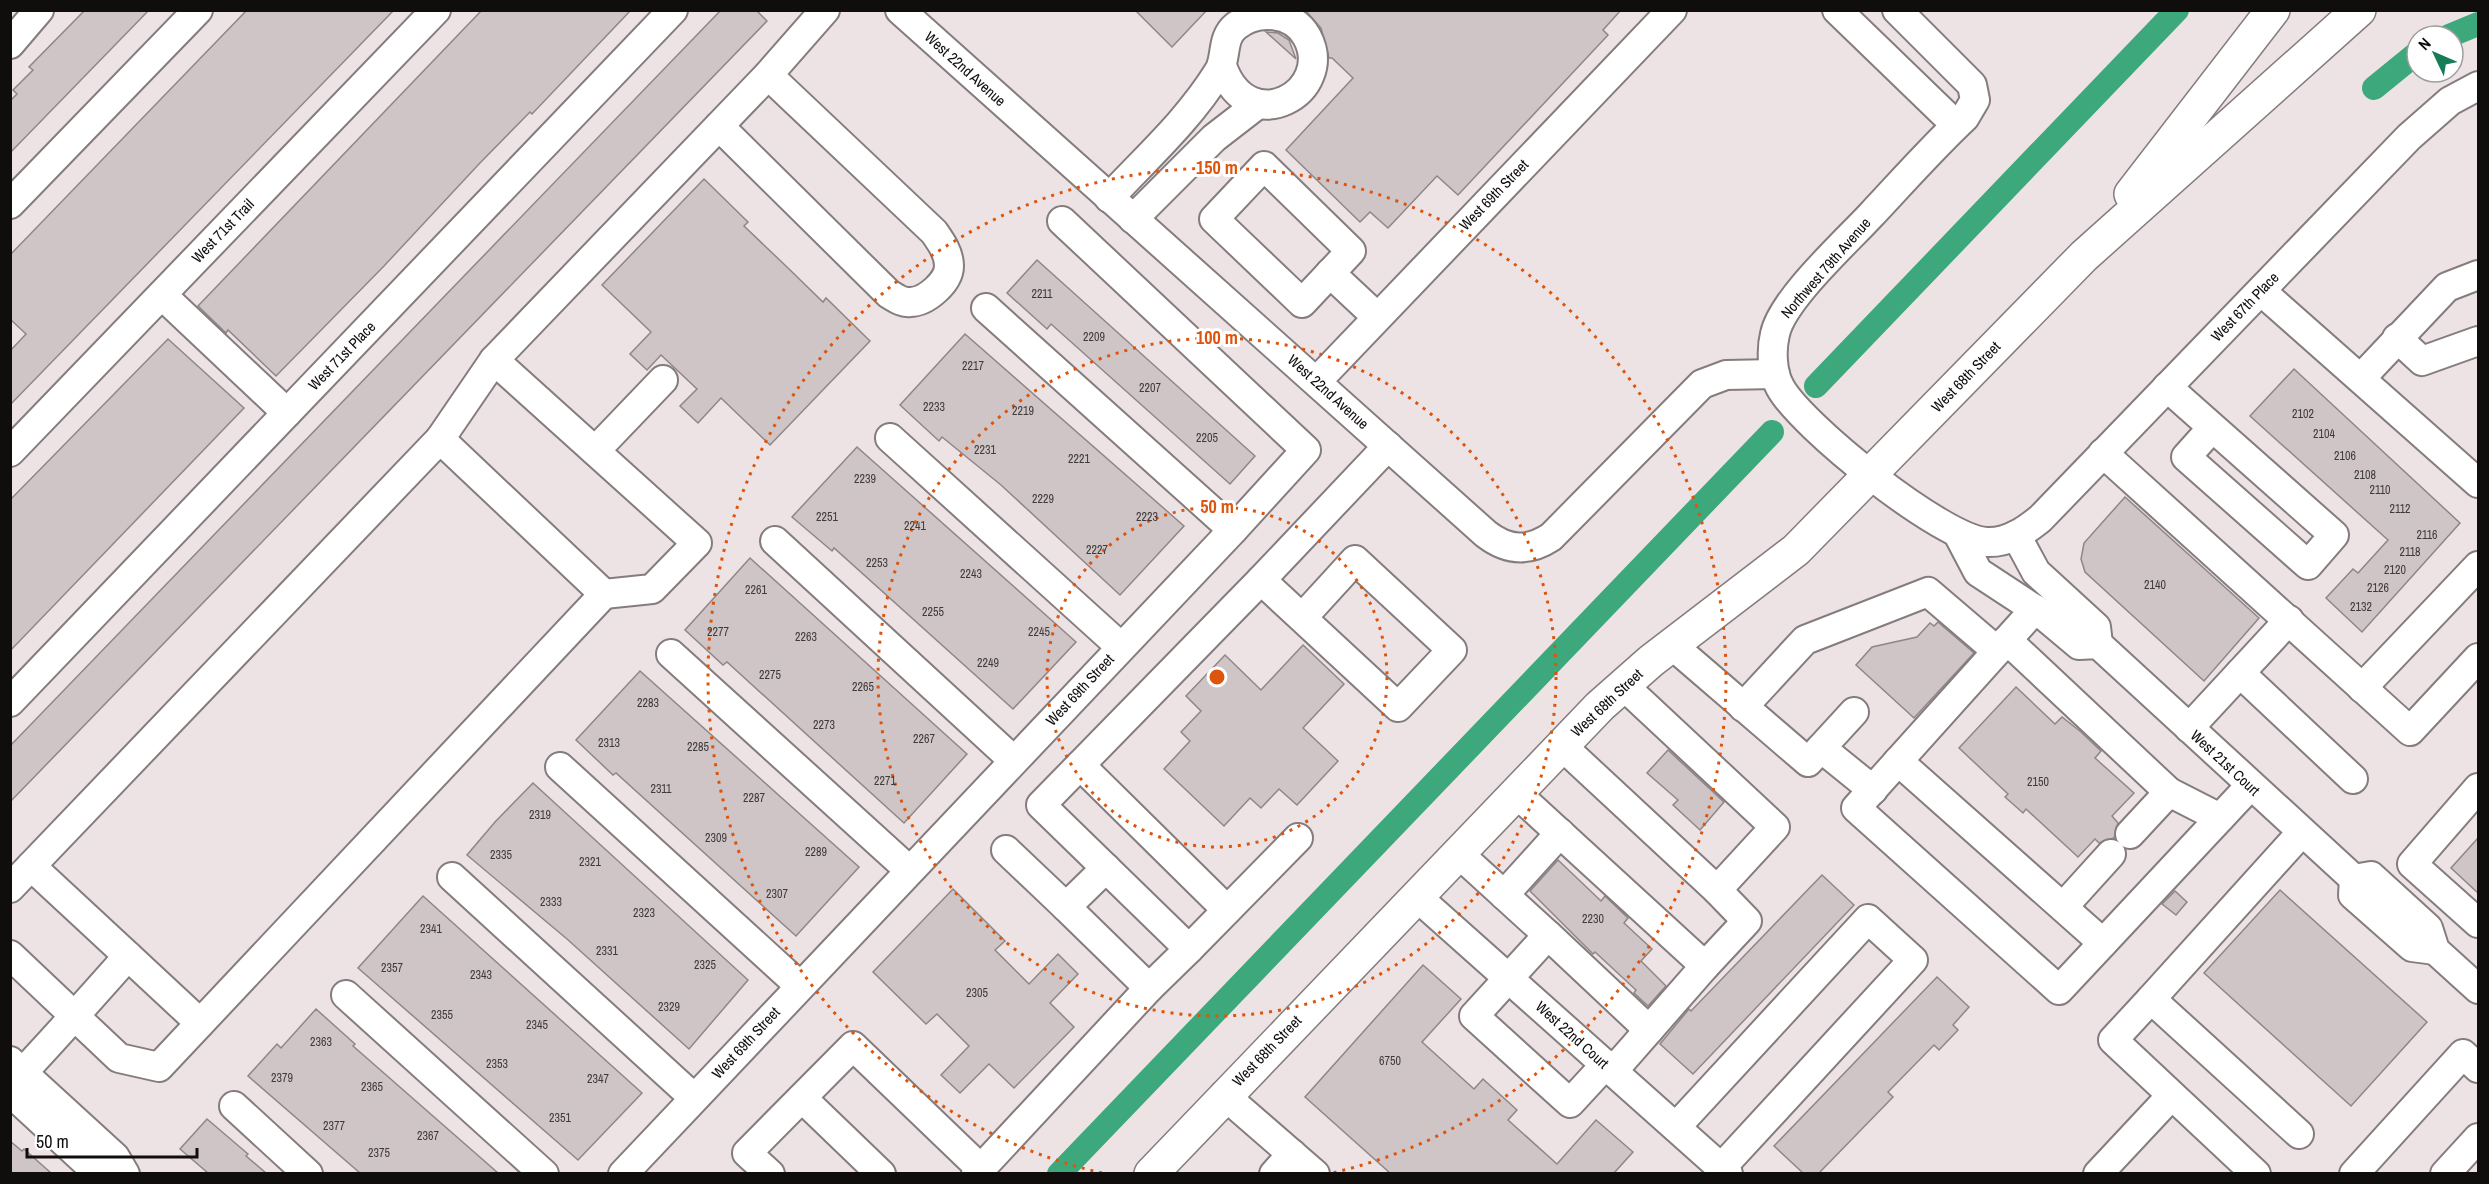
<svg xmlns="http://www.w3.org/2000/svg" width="2489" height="1184" font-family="'Archivo Narrow',sans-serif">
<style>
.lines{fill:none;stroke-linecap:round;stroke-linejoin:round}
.canal{stroke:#3ca87b;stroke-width:24}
.building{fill:#cfc4c6;stroke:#8f8687;stroke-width:1.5}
.minor-casing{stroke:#857c7e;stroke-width:32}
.major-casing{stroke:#857c7e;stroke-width:36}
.minor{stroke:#fff;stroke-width:28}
.major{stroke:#fff;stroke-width:33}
.ring{fill:none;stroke:#dd550c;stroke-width:3;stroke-dasharray:3 6}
.labels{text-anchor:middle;stroke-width:6;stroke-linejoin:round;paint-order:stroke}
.number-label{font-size:12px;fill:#403b3b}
.street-label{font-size:15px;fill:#100d0d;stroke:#fff}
.centre{fill:#dd550c;stroke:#fff;stroke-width:3}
.ring-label{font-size:18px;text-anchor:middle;font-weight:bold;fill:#dd550c;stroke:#fff;stroke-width:6;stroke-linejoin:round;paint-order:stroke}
</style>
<rect width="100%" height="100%" fill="#ede3e4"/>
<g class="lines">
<g class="canal">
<path d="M 2449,36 L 2478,24"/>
<path d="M 2374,88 L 2417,53"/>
<path d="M 1816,386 L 2177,10"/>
<path d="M 1059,1174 L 1772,432"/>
</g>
</g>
<g class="building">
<path d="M 85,10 L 149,10 L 10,153 L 10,101 L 17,94 L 13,90 L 33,70 L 29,67 Z"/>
<path d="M 247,10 L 394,10 L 10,405 L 10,351 L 26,334 L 10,319 L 10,255 Z"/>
<path d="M 482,10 L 631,10 L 532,114 L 530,112 L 479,164 L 384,266 L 276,376 L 228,330 L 226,333 L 198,306 Z"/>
<path d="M 721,10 L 756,10 L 767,21 L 10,802 L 10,746 Z"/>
<path d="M 1135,10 L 1207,10 L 1172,47 Z"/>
<path d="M 1305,10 L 1621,10 L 1603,30 L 1608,35 L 1458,195 L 1437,176 L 1388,228 L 1370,212 L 1360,222 L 1286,150 L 1353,78 L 1332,58 L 1329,58 L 1321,28 Z"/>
<path d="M 1266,32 L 1278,33 L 1289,40 L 1296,59 Z"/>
<path d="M 704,179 L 748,222 L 744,226 L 788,268 L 823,302 L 826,298 L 870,341 L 770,445 L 721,398 L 698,423 L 680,406 L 697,389 L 661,355 L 647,370 L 630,354 L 651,332 L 602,285 Z"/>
<path d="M 1037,260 L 1255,456 L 1230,484 L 1051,324 L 1047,329 L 1007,293 Z"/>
<path d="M 965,334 L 1184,526 L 1120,595 L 1001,485 L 942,437 L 939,441 L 900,405 Z"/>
<path d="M 168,339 L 244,408 L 10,651 L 10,500 Z"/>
<path d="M 2294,369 L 2460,523 L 2362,632 L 2326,598 L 2353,569 L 2358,573 L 2388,540 L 2250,416 Z"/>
<path d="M 857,447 L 1076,642 L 1013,709 L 834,548 L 832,551 L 792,517 Z"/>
<path d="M 2125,497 L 2259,618 L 2204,681 L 2085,572 L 2081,559 L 2084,543 Z"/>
<path d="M 750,558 L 967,754 L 904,823 L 727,662 L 723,665 L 685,630 Z"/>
<path d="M 1938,622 L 1974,653 L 1914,718 L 1856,665 L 1872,647 L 1917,637 L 1930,623 L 1934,626 Z"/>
<path d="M 1303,645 L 1344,684 L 1303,728 L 1338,761 L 1297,805 L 1279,789 L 1261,808 L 1250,798 L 1224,826 L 1164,769 L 1190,741 L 1181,732 L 1201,711 L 1186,696 L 1225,655 L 1261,690 Z"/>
<path d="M 640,671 L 859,867 L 796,936 L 616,773 L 613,775 L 576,740 Z"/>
<path d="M 2016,687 L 2055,724 L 2062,717 L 2081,732 L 2101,751 L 2095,758 L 2134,793 L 2112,816 L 2118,823 L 2114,838 L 2099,843 L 2095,839 L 2078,857 L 2026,809 L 2023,813 L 2005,797 L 2008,794 L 1959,748 Z"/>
<path d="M 1668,750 L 1724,802 L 1700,830 L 1673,805 L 1678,800 L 1647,773 Z"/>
<path d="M 533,783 L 748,980 L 689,1049 L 567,939 L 467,855 L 495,822 Z"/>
<path d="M 2478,838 L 2478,893 L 2451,868 Z"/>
<path d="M 1558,860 L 1601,901 L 1605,896 L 1628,918 L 1624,923 L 1652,949 L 1641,961 L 1666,986 L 1648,1006 L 1634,993 L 1636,990 L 1595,952 L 1593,954 L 1530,891 Z"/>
<path d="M 1822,875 L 1854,905 L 1693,1074 L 1660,1044 L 1689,1009 L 1691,1011 Z"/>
<path d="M 953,889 L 1005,941 L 995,950 L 1029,984 L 1058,954 L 1078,974 L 1050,1003 L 1074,1027 L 1014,1088 L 989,1064 L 960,1093 L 941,1075 L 969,1046 L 937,1014 L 926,1024 L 873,972 Z"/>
<path d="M 2280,890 L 2427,1022 L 2351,1106 L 2204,973 Z"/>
<path d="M 2175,891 L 2187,902 L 2176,915 L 2162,904 Z"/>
<path d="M 423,896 L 642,1093 L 578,1160 L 358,968 Z"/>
<path d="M 1423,965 L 1461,999 L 1422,1042 L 1474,1089 L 1483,1079 L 1517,1110 L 1508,1120 L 1557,1164 L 1596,1120 L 1633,1152 L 1614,1173 L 1390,1173 L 1305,1097 Z"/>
<path d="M 1937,977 L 1969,1007 L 1953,1025 L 1958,1030 L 1939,1050 L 1934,1045 L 1888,1092 L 1893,1097 L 1819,1173 L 1803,1173 L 1774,1146 Z"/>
<path d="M 316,1009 L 355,1044 L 353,1046 L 498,1173 L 360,1173 L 248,1076 L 277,1044 L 281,1048 Z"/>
<path d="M 207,1119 L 248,1154 L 246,1156 L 266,1173 L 208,1173 L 180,1149 Z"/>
<path d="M 10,1141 L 22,1151 L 24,1149 L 51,1173 L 10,1173 Z"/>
</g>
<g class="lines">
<g class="minor-casing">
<g id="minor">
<path d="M 900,10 L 1486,534 C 1508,551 1528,552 1551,537 L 1702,384 L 1726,375 L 1775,374"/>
<path d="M 1837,10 L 1956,125"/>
<path d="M 1897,10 L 1972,85 L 1975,100 L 1965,117 C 1932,148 1902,182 1871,215 C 1846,242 1782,300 1775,334 C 1771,350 1772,373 1780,387 C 1800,425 1944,541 1987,542 C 2008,543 2025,531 2040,519 L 2409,137 L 2450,101 L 2478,86"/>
<path d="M 10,44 L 39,10"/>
<path d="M 719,126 L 889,294 C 896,298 902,303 910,302 C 926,302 949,282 949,266 C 949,253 941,242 934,232 L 768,75"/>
<path d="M 1264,166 L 1351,251 L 1302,303 L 1214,219 Z"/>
<path d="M 1109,198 C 1148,156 1188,121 1219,71 C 1227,57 1221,38 1236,26 C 1257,9 1293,11 1307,37 C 1336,91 1249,142 1222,66"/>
<path d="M 10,204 L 198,10"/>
<path d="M 1133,219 L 1214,138 L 1258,104"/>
<path d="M 1330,273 L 1377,317"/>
<path d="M 2261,291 L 2478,483"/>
<path d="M 162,295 L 287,413"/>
<path d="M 986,308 L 1233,530"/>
<path d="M 2397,338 L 2422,361 L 2478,341"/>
<path d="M 494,360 L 697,543 L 652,589 L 604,594"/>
<path d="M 2361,378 L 2447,287 L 2478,275"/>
<path d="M 1317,381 L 1672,10"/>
<path d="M 2167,387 L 2334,535 L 2308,565 L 2186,457 L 2212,428"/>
<path d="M 890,438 L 1121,647"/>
<path d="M 440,439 L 494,360 L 768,75 L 825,10"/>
<path d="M 595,451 L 663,380"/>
<path d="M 10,452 L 436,10"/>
<path d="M 2103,453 L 2410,731 L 2478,658"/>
<path d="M 1958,534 L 1978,572 L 2042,614 L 2079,645 L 2098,644 L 2354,879"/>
<path d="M 2016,535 L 2036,572 L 2096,627 L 2098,644"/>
<path d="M 775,541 L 1013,760"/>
<path d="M 1261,580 L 1302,618 L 1355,560 L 1452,650 L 1398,707 L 1302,618"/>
<path d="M 2035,609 L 1856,808 L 2059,990 L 2250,786"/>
<path d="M 2007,640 L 2169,792"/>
<path d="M 1672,645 L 1808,762 L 1821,748 L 1873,790"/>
<path d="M 671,654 L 909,870"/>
<path d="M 2240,673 L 2353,779"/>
<path d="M 2362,688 L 2478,566"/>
<path d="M 10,702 L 673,10"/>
<path d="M 1743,707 L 1805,640 L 1928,592 L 1997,651"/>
<path d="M 2189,728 L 2289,620"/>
<path d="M 1562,746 L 1717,890 L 1775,827 L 1624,686"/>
<path d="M 1821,748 L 1854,712"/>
<path d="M 1898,761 L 2103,943"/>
<path d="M 1080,765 L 1227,910"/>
<path d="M 560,767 L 800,986"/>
<path d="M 2478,788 L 2412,864 L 2478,923"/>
<path d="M 1516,793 L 1705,966 L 1613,1071"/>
<path d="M 2130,834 L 2169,792 L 2220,818"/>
<path d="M 1298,838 L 1189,949 L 1041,805 L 1261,580 L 1388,446"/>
<path d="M 1006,850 L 1066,907 L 1106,868"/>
<path d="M 1458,853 L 1548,935 L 1474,1016 L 1570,1103 L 1606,1064"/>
<path d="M 452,877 L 694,1098"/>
<path d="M 2354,879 L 2371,876 L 2428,928 L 2435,950 L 2478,989"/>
<path d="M 2354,879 L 2353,895 L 2412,947 L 2435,950"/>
<path d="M 10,888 L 31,866"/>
<path d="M 1504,895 L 1560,833"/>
<path d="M 1416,896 L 1728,1174"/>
<path d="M 1066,907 L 1149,988 L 1189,949"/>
<path d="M 2063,907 L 2111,854"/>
<path d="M 1548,935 L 1649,1030"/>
<path d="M 10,955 L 119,1058 L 159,1067 L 604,594 L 440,439 L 31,866 L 128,956 C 89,1000 50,1044 10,1086"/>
<path d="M 128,956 L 200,1023"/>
<path d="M 1705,966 L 1747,921 L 1717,890"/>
<path d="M 346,995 L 544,1174"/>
<path d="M 2151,999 L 2113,1040 L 2256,1174"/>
<path d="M 10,1061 L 115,1157 L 125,1174"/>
<path d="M 10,1092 L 99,1174"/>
<path d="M 1224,1095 L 1315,1174"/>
<path d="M 802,1098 L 881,1174"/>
<path d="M 234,1106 L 308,1174"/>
<path d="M 1676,1127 L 1868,919 L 1913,960 L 1722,1167"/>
<path d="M 2299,1134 L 2151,999 L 2301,833"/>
<path d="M 623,1174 L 1233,530 L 1306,450 L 1062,221"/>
<path d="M 770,1174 L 747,1153 L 853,1046 L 980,1168"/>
<path d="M 976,1174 L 1149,988"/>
<path d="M 1274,1174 L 1292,1154"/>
<path d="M 2098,1174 L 2171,1096"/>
<path d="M 2354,1174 L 2463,1054 L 2478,1068"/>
<path d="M 2445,1174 L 2478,1138"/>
</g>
</g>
<g class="major-casing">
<g id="major">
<path d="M 2131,194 L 2273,10"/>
<path d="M 1151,1174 L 1600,706 L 1651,661 L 1796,550 L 2084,256 L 2359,10"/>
</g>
</g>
<use href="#minor" class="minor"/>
<use href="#major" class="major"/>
</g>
<g class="ring">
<circle cx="1217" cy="677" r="170"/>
<circle cx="1217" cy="677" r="339"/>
<path d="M1102 1173A509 509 0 1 1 1332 1173"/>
</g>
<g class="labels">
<g class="number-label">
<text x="1042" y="298">2211</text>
<text x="1094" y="341">2209</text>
<text x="973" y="370">2217</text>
<text x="1150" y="392">2207</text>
<text x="934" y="411">2233</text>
<text x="1023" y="415">2219</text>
<text x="2303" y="418">2102</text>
<text x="2324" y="438">2104</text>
<text x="1207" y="442">2205</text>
<text x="985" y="454">2231</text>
<text x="2345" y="460">2106</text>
<text x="1079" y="463">2221</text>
<text x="2365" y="479">2108</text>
<text x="865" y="483">2239</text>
<text x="2380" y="494">2110</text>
<text x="1043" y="503">2229</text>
<text x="2400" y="513">2112</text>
<text x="827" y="521">2251</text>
<text x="1147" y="521">2223</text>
<text x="915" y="530">2241</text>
<text x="2427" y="539">2116</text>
<text x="1097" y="554">2227</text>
<text x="2410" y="556">2118</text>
<text x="877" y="567">2253</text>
<text x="2395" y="574">2120</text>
<text x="971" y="578">2243</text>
<text x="2155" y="589">2140</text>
<text x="2378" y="592">2126</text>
<text x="756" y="594">2261</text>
<text x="2361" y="611">2132</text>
<text x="933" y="616">2255</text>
<text x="718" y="636">2277</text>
<text x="1039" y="636">2245</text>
<text x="806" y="641">2263</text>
<text x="988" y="667">2249</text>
<text x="770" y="679">2275</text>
<text x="863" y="691">2265</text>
<text x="648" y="707">2283</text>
<text x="824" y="729">2273</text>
<text x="924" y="743">2267</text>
<text x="609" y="747">2313</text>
<text x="698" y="751">2285</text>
<text x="885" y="785">2271</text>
<text x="2038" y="786">2150</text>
<text x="661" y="793">2311</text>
<text x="754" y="802">2287</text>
<text x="540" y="819">2319</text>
<text x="716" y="842">2309</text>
<text x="816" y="856">2289</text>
<text x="501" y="859">2335</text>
<text x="590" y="866">2321</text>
<text x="777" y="898">2307</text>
<text x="551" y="906">2333</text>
<text x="644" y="917">2323</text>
<text x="1593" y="923">2230</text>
<text x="431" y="933">2341</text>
<text x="607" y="955">2331</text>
<text x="705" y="969">2325</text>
<text x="392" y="972">2357</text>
<text x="481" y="979">2343</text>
<text x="977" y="997">2305</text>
<text x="669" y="1011">2329</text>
<text x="442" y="1019">2355</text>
<text x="537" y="1029">2345</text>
<text x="321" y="1046">2363</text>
<text x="1390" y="1065">6750</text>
<text x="497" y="1068">2353</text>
<text x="282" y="1082">2379</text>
<text x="598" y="1083">2347</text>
<text x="372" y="1091">2365</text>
<text x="560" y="1122">2351</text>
<text x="334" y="1130">2377</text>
<text x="428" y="1140">2367</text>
<text x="379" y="1157">2375</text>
</g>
<g class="street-label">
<text transform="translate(965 69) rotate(42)" y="5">West 22nd Avenue</text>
<text transform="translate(1494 195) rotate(-46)" y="5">West 69th Street</text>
<text transform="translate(223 231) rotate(-46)" y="5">West 71st Trail</text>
<text transform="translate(1826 268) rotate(-49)" y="5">Northwest 79th Avenue</text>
<text transform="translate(2245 307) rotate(-46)" y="5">West 67th Place</text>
<text transform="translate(342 356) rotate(-46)" y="5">West 71st Place</text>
<text transform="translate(1966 377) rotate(-46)" y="5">West 68th Street</text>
<text transform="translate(1328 392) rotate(42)" y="5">West 22nd Avenue</text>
<text transform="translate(1080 690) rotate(-47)" y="5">West 69th Street</text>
<text transform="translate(1607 703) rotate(-43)" y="5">West 68th Street</text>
<text transform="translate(2225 763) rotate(43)" y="5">West 21st Court</text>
<text transform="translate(1572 1035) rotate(42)" y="5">West 22nd Court</text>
<text transform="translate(746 1043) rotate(-47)" y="5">West 69th Street</text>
<text transform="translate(1267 1051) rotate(-46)" y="5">West 68th Street</text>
</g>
</g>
<circle cx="1217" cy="677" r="9" class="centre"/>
<g class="ring-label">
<text x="1217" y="174">150 m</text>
<text x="1217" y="344">100 m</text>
<text x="1217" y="513">50 m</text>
</g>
<rect width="2489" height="1184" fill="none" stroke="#100d0d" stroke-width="24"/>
<g transform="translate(2435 54) rotate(314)"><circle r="28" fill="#ffffff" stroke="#9f9e9e" stroke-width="1.5"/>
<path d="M0-4.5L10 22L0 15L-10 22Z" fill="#167d57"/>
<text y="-9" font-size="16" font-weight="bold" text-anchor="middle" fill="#100d0d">N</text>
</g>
<path d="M27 1148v9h170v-9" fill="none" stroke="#100d0d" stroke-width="3"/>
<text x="36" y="1148" font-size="18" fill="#100d0d" stroke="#ffffff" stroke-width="4.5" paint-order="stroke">50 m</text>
</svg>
